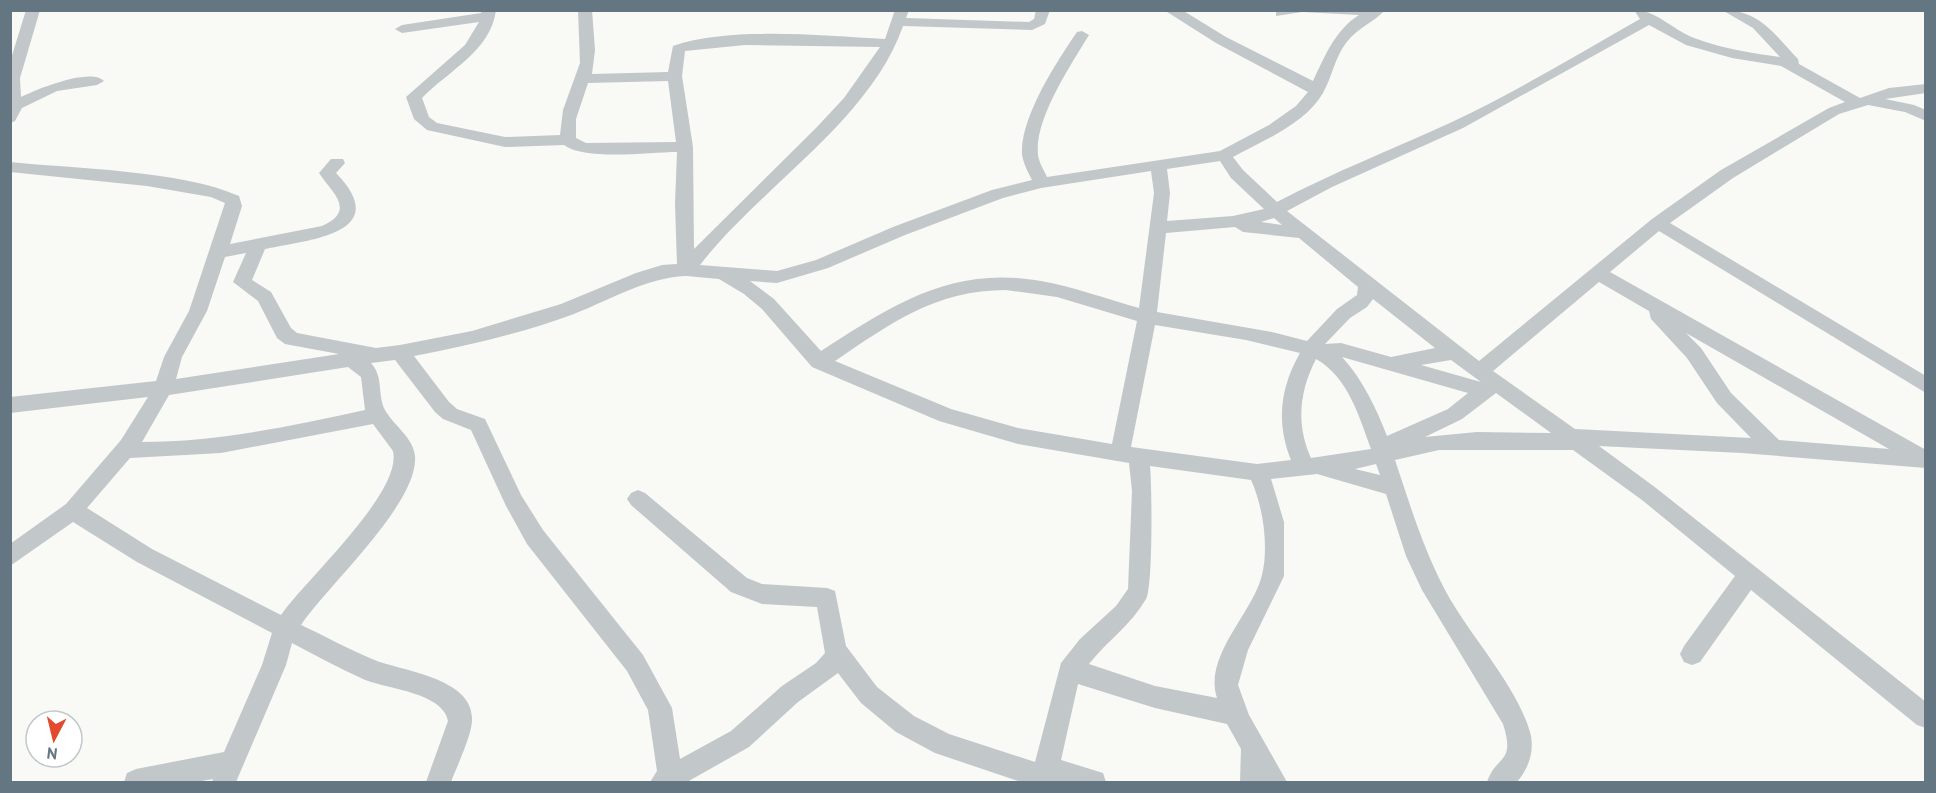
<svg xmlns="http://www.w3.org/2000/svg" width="1936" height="793" font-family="'PT Sans',sans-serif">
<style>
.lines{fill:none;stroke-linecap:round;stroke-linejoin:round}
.minor{fill:#c2c7ca;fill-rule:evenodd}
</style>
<rect width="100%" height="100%" fill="#f9f9f6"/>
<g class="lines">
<g class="minor">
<path d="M 26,10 L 40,10 L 20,78 L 21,97 C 37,89 91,67 104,81 L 97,85 L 57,91 L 22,108 L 15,121 L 10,123 L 10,62 Z"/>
<path d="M 482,10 L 496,10 C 491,51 448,71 422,98 L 429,117 L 437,123 L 505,137 L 560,135 L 563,110 L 580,63 L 578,10 L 592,10 L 595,50 L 592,74 L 668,72 L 673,46 C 732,26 822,36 885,39 L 895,10 L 909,10 L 906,18 L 1029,22 L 1034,19 L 1036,10 L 1050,10 L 1045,24 L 1032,30 L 903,26 C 870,121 760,187 700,265 L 777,271 L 816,260 L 893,227 L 992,190 L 1032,180 C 1028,172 1023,163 1022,154 C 1020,118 1057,61 1077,32 L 1082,31 L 1089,35 C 1071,65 1034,119 1038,155 C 1039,163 1044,170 1047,177 L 1220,151 L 1269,125 L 1296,106 L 1308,92 L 1216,43 L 1164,10 L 1182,10 L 1226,37 L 1313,81 C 1325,56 1335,30 1359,15 L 1302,12 L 1276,16 L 1276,10 L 1385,10 C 1373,23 1358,27 1346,43 C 1335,57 1332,77 1323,93 C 1305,124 1264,140 1233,157 L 1243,170 L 1277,202 C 1334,172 1393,149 1452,122 C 1516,92 1578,54 1640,19 L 1634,10 C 1657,10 1675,32 1697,39 C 1724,49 1752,53 1780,57 L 1753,28 L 1722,10 C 1760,10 1774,34 1798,59 L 1799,64 L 1860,98 L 1889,88 L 1926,84 L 1926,93 L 1885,99 L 1914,105 L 1926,110 L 1926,121 L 1905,112 L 1868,105 L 1839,114 L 1733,178 L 1670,223 L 1926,376 L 1926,393 L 1659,231 L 1610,272 L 1926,450 L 1926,468 L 1742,453 L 1599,446 L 1656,488 L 1926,702 L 1926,728 L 1917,725 L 1751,590 L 1700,662 L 1692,665 L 1684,662 L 1680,654 L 1684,646 L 1735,576 L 1642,500 L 1573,450 L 1439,450 L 1395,460 C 1411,508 1425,555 1450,599 C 1474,640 1517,687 1530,732 C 1535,750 1529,768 1517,782 L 1487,782 C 1496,755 1516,764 1503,724 L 1422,590 L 1406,556 L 1386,494 L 1317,474 L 1271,479 L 1284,522 L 1284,576 L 1248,650 L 1238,685 L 1249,715 L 1287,782 L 1240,782 L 1241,749 L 1227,724 L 1155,708 L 1078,684 L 1061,760 L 1103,773 L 1106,782 L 1021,782 L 935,753 L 896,732 L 861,703 L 838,673 L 798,702 L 749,747 L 687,782 L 650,782 L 657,771 L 648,710 L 627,671 L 527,544 L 506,506 L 471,430 L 443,419 L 435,412 L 395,360 L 371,363 C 384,377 377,395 385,410 C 394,426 413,437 415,456 C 419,503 328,585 301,625 C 325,636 348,649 372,659 C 399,671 475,677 472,721 C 471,737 457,766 451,782 L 426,782 L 448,721 C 443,692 385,689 363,679 C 339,668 315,655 292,643 L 286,665 L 236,782 L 212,782 L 213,779 L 196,782 L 124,782 L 127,773 L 136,769 L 224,752 L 262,665 L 272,633 L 137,562 L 73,522 L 10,566 L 10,544 L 66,504 L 121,440 L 148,397 L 10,413 L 10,397 L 156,381 L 164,357 L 189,311 L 225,203 L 211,197 L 147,186 L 10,172 L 10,162 C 77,169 180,170 239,196 L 242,206 L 230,244 L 322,226 C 357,210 332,193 319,173 L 331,159 L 343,159 L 345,163 L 336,173 C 395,234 307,240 265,249 L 252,280 L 271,292 L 291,328 L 297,333 L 376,348 L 400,345 L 472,331 L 561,304 L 636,273 L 662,265 L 677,264 L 675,204 L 677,152 C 650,152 585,161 564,145 L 505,147 L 427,130 L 414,119 L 406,97 L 465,45 L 479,22 L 402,33 L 395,29 L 402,25 L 481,13 ZM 1649,25 L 1686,45 L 1732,58 L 1781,66 L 1845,102 L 1829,108 L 1721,170 L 1652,219 L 1479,361 L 1287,211 L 1332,187 L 1463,128 ZM 745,45 L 880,47 L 844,98 L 816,128 L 694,249 L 693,147 L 682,76 L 685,51 ZM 668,81 L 676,142 L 586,143 L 576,138 L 576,119 L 588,83 ZM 1220,161 L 1231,178 L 1264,209 L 1233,216 L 1167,221 L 1170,193 L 1167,169 ZM 1151,171 L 1154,193 L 1139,308 C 1106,299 1075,287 1041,281 C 952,265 892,305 821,351 L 774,299 L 750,281 L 777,283 L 828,268 L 905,235 L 1003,198 L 1041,188 ZM 1274,218 L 1282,225 L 1261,222 ZM 1235,227 L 1243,232 L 1299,238 L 1358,287 L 1357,295 L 1337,309 L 1307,341 L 1272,332 L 1157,312 L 1166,233 ZM 246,253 L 233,282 L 258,301 L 277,338 L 285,344 L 339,354 L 176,379 L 182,357 L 207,311 L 225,257 ZM 686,276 L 719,279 L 744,294 L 762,309 L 812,367 L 939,421 L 1018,444 L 1129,463 L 1132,491 L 1128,589 L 1116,606 L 1080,639 L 1061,663 L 1035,762 L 949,734 L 914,716 L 877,687 L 846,646 L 835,591 L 827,588 L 762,584 L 747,578 L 645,493 L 638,490 L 631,493 L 627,499 L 631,505 L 731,592 L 762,604 L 817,607 L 825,653 L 816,663 L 782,686 L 731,731 L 680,759 L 672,708 L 643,655 L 543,530 L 521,495 L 485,419 L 457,409 L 449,402 L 414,356 C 468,346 522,333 574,314 C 612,299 645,278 686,276 ZM 1599,282 L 1649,311 L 1651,319 L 1687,358 L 1717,403 L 1751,438 L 1575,429 L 1493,371 ZM 1006,290 L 1057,297 L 1137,321 L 1112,444 L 1018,428 L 951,409 L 835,361 C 891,323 936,290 1006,290 ZM 1373,299 L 1435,348 L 1391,357 L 1341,343 L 1325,344 L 1350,318 L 1367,307 ZM 1155,325 L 1246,340 L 1300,353 C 1280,388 1276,423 1291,460 L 1257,464 L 1131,447 ZM 1686,333 L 1889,449 L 1779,440 L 1731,393 L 1701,348 ZM 1342,357 L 1468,393 L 1448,409 L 1387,436 C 1376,408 1363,380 1342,357 ZM 1316,359 C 1348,377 1359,416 1371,449 L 1311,458 C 1296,425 1299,392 1316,359 ZM 1451,360 L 1481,382 L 1421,365 ZM 348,367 L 361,377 L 365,410 C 292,426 217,442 142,442 L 169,395 ZM 1496,393 L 1551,433 L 1477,432 L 1425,437 L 1462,419 ZM 373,424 L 393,451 C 403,492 306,579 281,615 L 152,549 L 87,508 L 130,458 L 221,453 ZM 1376,464 L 1380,475 L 1355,469 ZM 1150,466 L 1251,480 C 1263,506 1269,546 1262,575 C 1253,613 1203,656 1217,698 L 1155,686 L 1089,664 C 1107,641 1131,625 1146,599 C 1153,588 1152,485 1150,466 Z"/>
</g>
</g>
<rect width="1936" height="793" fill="none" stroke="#647681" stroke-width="24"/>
<g transform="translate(54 739) rotate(187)"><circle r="28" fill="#ffffff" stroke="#c1c8cd" stroke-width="1.5"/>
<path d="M0-4.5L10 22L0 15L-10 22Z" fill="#e24b2d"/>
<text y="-9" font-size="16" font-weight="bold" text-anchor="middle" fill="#647681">N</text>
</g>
</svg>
